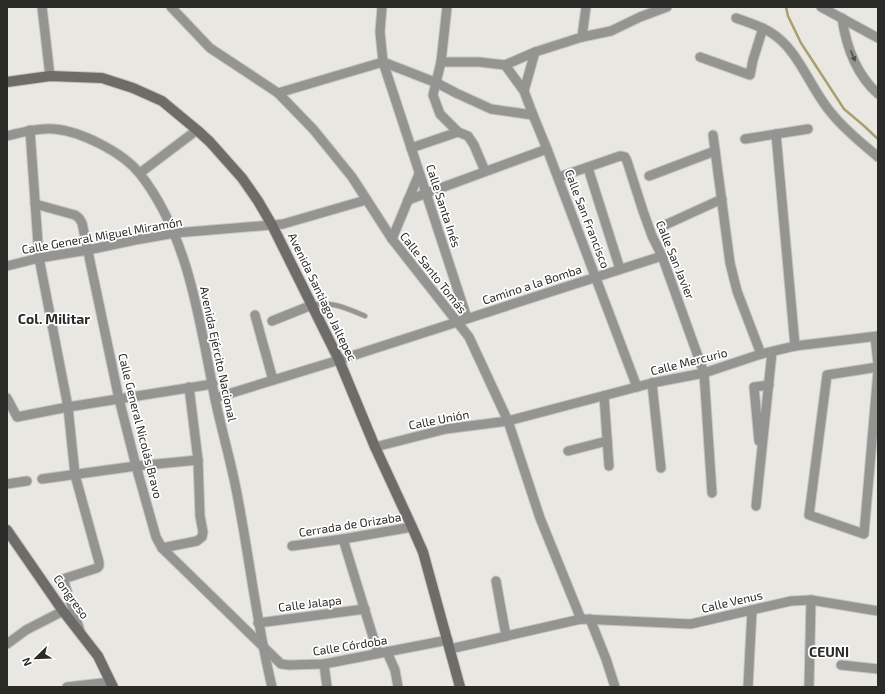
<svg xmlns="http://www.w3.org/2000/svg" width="885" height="694" font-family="'Exo 2',sans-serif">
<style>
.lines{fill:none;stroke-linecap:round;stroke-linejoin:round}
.stream{stroke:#a99f6f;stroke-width:2.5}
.lane-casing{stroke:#c7c5c0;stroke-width:6}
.street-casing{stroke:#c7c5c0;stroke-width:11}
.secondary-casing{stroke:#c7c5c0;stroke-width:12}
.lane{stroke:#949491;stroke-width:4.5}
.street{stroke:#949491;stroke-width:9}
.secondary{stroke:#6d6c68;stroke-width:10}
.oneway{fill:#4f4f4c}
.labels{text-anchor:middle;stroke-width:3.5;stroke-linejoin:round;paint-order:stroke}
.street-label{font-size:12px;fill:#2a2a27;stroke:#fff}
.quarter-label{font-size:14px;font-weight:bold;fill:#2a2a27;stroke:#fff}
</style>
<rect width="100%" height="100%" fill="#e9e7e1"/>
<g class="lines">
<path class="stream" d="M 786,7 L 788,16 L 801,43 L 844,109 L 863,125 L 878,139"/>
<g class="lane-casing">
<path id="lane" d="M 312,305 C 332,301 346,308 365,316"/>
</g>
<g class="street-casing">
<g id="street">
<path d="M 42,7 L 50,76"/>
<path d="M 171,7 L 210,48 L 278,93 L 313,129 L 352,177 L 392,239 L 469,337 L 508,421 L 540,518 L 581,619"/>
<path d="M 382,7 L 380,32 L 383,62 L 467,318"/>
<path d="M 447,7 L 441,62 L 433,95 L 440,114 L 458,132 L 468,136 L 474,145 L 485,171"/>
<path d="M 821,7 L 878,38"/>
<path d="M 736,18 C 747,22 760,26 770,32 C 800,50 810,90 833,115 C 846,131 863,144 878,157"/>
<path d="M 842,18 C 846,46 857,75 878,94"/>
<path d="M 582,37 L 586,7"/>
<path d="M 700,57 L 750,75 L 753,60 L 763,28"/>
<path d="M 441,62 L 479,62 L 505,65 L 535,52 L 582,37 L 611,31 L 640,17 L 667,7"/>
<path d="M 505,65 L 524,91 L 533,115 L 547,149 L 637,387"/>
<path d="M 524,91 L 535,52"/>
<path d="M 278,93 L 383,62 L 437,83 L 456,93 L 491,109 L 533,115"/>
<path d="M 30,130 L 39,258 L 68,407 L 75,475 L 99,562 L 99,566 L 97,568 L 63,579 L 80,631"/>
<path d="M 776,134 L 795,346"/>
<path d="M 713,135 L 730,263 L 737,291 L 761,354"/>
<path d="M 7,136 C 23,132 38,128 54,129 C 81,131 124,153 140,174 C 189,236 200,324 215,399 C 222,432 232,465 238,499 C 250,562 257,625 272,687"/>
<path d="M 745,139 L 808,129"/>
<path d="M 411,148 L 458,132"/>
<path d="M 588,168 L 620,269"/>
<path d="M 140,173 L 197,130"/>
<path d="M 649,176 L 715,151"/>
<path d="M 559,177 L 620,156 L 625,157 L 627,161 L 643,211 L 652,236 L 662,256 L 704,373 L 712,493"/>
<path d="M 408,200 L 547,149"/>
<path d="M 35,204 L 75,215 L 79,218 L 82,223 L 119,399 L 136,466 L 156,537 L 162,548 L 281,664 L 289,665 L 324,664 L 448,640"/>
<path d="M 665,225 L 722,199"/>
<path d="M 392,239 L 419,174"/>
<path d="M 7,266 L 39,258 L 88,250 L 135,240 L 175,233 L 283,224 L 366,200"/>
<path d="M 255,315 L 273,380"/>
<path d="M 272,321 L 312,305"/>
<path d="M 875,337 L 878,364"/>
<path d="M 878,367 L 827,375 L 809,515 L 864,534 L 878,371"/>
<path d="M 652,383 L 661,468"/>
<path d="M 604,396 L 609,466"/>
<path d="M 7,398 L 17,417 L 68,407 L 213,384"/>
<path d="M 215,398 L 339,360 L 662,256"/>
<path d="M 759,441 L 754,387 L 769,385"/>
<path d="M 375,447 L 446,429 L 508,421 L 652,383 L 704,373 L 761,354 L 795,346 L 878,336"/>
<path d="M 568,451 L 607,441"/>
<path d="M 42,479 L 136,466 L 198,460"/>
<path d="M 7,484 L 27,481"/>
<path d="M 756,506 L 772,352"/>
<path d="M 343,539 L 378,653"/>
<path d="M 292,546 L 343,539 L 412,527"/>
<path d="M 162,548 L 197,541 L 202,537 L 203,532 L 200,516 L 198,460 L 189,387"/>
<path d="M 496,581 L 506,636"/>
<path d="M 590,619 L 606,659 L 615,687"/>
<path d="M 258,623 L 365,609"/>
<path d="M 7,644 L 26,630 L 63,611"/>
<path d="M 450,649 L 581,619 L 691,624 L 791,601 L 811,600 L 878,611"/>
<path d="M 387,652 L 395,670 L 398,687"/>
<path d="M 324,664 L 327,687"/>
<path d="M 841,665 L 878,669"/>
<path d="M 67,687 L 111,682"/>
<path d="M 748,687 L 752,610"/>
<path d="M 809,687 L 811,600"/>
</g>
</g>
<g class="secondary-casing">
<g id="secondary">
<path d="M 7,82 L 50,76 L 102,78 L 133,88 L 162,101 L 197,130 L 210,142 L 242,178 L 258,201 L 272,225 L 339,360 L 375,447 L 412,527 L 423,552 L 460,687"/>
<path d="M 7,530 L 63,611 L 98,656 L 113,687"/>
</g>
</g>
<use href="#lane" class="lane"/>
<use href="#street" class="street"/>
<use href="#secondary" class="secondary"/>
</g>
<defs><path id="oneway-solid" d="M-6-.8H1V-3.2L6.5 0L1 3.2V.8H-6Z"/></defs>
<use class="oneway" href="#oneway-solid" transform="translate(853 56) rotate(67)"/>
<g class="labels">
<g class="street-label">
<text transform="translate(443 206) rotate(72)" y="4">Calle Santa Inés</text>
<text transform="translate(587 219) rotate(69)" y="4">Calle San Francisco</text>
<text transform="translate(102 236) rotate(-10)" y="4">Calle General Miguel Miramón</text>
<text transform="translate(675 260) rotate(68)" y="4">Calle San Javier</text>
<text transform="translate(433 273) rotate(52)" y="4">Calle Santo Tomás</text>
<text transform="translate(532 285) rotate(-18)" y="4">Camino a la Bomba</text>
<text transform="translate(322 297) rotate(64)" y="4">Avenida Santiago Jaltepec</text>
<text transform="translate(218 354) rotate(78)" y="4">Avenida Ejército Nacional</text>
<text transform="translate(689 362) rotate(-14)" y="4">Calle Mercurio</text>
<text transform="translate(439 420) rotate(-11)" y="4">Calle Unión</text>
<text transform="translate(140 426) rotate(76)" y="4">Calle General Nicolás Bravo</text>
<text transform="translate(350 525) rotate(-9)" y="4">Cerrada de Orizaba</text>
<text transform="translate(71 597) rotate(54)" y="4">Congreso</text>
<text transform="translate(732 602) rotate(-13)" y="4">Calle Venus</text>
<text transform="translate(310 604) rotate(-7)" y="4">Calle Jalapa</text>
<text transform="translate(350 646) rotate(-9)" y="4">Calle Córdoba</text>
</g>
<g class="quarter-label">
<text x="54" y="324">Col. Militar</text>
<text x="829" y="657">CEUNI</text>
</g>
</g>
<rect width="885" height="694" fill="none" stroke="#2a2a27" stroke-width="16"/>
<g transform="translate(36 658) rotate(247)" stroke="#ffffff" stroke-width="3" paint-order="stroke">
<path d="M0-3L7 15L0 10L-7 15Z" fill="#2a2a27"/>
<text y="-6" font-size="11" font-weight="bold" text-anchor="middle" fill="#2a2a27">N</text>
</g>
</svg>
